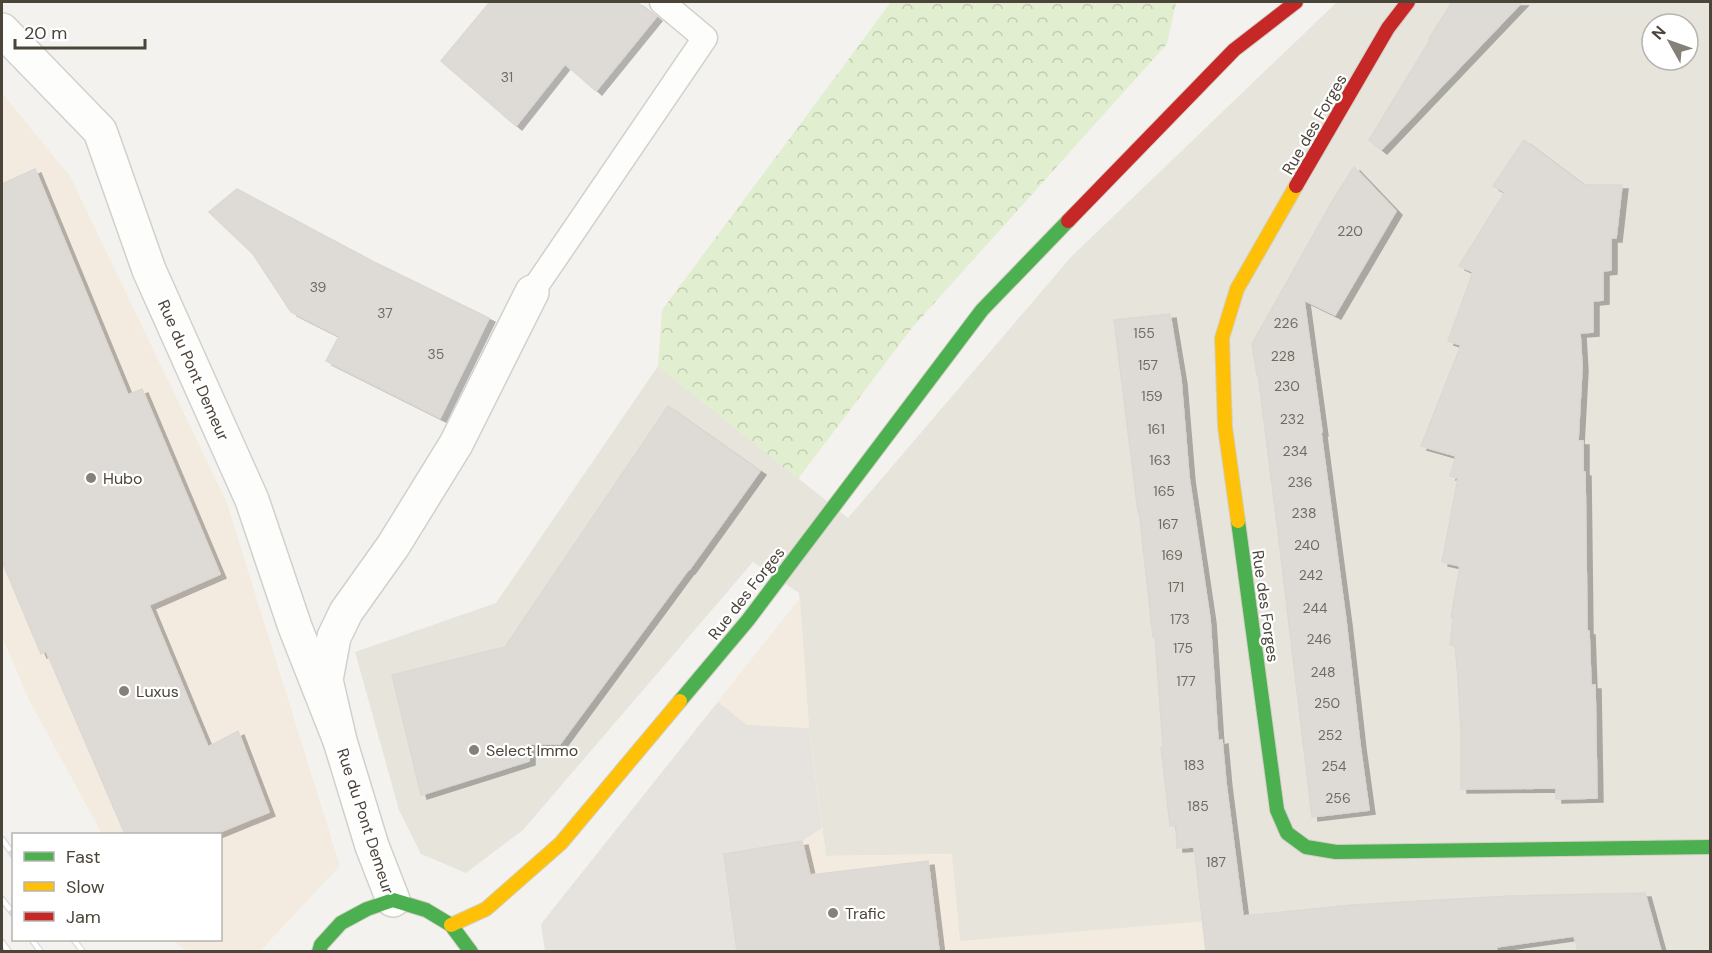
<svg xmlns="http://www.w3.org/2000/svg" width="1712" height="953" font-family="'DM Sans',sans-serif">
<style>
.residential{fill:#e7e4dc;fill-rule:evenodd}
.commercial{fill:#f3ebdf}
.forest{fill:url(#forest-crowns)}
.parking{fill:#e6e3df}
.building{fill:#dedbd6;stroke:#dcd9d4;stroke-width:1.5;filter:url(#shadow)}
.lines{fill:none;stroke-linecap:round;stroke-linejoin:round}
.lane-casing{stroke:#d2d0cb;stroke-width:27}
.street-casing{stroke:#d2d0cb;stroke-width:36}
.fast-casing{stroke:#d3cfc5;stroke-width:16}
.slow-casing{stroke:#d3cfc5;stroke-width:16}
.jam-casing{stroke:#d3cfc5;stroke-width:16}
.lane{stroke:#fdfdfc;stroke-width:24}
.street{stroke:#fdfdfc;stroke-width:33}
.fast{stroke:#4caf50;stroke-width:14}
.slow{stroke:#ffc107;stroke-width:14}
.jam{stroke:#c62828;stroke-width:14}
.rail-casing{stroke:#dbdbda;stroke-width:7}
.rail{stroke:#fff;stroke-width:4.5;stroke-dasharray:14;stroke-linecap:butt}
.poi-dot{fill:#868178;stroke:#fff;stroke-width:2}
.labels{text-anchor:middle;stroke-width:4.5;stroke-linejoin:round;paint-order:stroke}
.number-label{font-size:14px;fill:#706a61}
.street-label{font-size:16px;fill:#4b4439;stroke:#fff}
.poi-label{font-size:16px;fill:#4b4439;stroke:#fff;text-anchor:start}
</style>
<defs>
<pattern id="forest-crowns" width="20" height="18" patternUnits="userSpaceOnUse" patternTransform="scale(1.5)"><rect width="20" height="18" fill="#e1eecf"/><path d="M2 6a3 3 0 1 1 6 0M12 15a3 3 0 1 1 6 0" fill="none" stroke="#c3cdb2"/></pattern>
<filter id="shadow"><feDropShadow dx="6" dy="4" stdDeviation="0" flood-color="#0004"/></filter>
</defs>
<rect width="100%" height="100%" fill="#f4f2ee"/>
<path class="residential" d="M 1337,2 L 1710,2 L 1710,951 L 1248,951 L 960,941 L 951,854 L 826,856 L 809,728 L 799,593 L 753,562 L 523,830 L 466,873 L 421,854 L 399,810 L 355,652 L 496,603 L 658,366 L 848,518 L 1071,257 ZM 1652,24 L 1688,24 L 1688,60 L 1652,60 Z"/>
<g class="commercial">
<path d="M 2,93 L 70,176 L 227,503 L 340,866 L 260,951 L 187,951 L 173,940 L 220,940 L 220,834 L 102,834 L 28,698 L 2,636 Z"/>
<path d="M 800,598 L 809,728 L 826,856 L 952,854 L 960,941 L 1244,918 L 1248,951 L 548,952 L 541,924 Z"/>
</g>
<path class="forest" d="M 891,2 L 1176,2 L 1176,3 L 1167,44 L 911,329 L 798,479 L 658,366 L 662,310 Z"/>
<path class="parking" d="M 718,702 L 747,725 L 809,728 L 822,828 L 802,841 L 725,855 L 737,951 L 545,951 L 541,924 Z"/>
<g class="building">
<path d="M 490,2 L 637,2 L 656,17 L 596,91 L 565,64 L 516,126 L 441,61 Z"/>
<path d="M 1452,2 L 1522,2 L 1381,150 L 1369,140 L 1430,40 L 1429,39 Z"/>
<path d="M 1524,140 L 1584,185 L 1622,185 L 1616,238 L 1611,238 L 1611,270 L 1603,271 L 1603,300 L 1593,301 L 1593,332 L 1580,333 L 1582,367 L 1578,441 L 1583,441 L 1583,472 L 1585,472 L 1587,631 L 1589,631 L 1591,685 L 1595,685 L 1597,798 L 1556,799 L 1556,788 L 1461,789 L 1461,732 L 1458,677 L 1455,646 L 1450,645 L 1453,617 L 1451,617 L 1460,566 L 1442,562 L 1458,478 L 1450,476 L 1456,456 L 1421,446 L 1461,345 L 1448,341 L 1473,272 L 1459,266 L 1505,192 L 1493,186 Z"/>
<path d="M 1354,167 L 1396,211 L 1335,315 L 1304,300 L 1322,432 L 1321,433 L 1346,621 L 1360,745 L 1369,810 L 1312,817 L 1278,532 L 1258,374 L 1257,375 L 1252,344 L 1333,200 Z"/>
<path d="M 35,169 L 128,395 L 142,389 L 220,574 L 149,605 L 208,747 L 238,731 L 269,812 L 215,834 L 125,834 L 46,651 L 41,654 L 2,561 L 2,184 Z"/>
<path d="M 237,189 L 374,262 L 489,318 L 440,418 L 326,361 L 339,336 L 291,312 L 253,254 L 209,212 Z"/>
<path d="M 1170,314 L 1181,380 L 1189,477 L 1210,619 L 1218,741 L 1222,740 L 1226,783 L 1243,916 L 1352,905 L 1510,896 L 1645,893 L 1661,951 L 1578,951 L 1574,936 L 1496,947 L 1497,951 L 1206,951 L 1194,847 L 1177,848 L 1176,825 L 1170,826 L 1161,747 L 1163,746 L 1155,637 L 1153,637 L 1139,511 L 1138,512 L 1114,320 Z"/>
<path d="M 668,406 L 760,471 L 689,570 L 688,570 L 560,744 L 529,744 L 529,761 L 421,795 L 392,675 L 505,647 Z"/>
<path d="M 802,841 L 810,875 L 928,861 L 939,951 L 737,951 L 724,854 Z"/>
</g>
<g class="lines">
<g class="lane-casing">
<path id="lane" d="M 532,292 L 705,38 L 662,2"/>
</g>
<g class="street-casing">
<g id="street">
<path d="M 2,30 L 100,131 L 149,270 L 252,500 L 295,627 L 340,741"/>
<path d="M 393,900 L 372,846 L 340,741 L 326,680 L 334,637 L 346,612 L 393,546 L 456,444 L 532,292"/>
</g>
</g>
<g class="fast-casing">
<g id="fast">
<path d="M 1238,521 L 1277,810 L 1287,833 L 1306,847 L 1336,852 L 1710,847"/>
<path d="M 680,701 L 748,620 L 982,310 L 1068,221"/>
<path d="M 319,952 L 321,945 L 341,923 L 367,909 L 393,900 L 426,910 L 451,925 L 471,952"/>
</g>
</g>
<g class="slow-casing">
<g id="slow">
<path d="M 1238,521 L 1225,427 L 1222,338 L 1237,289 L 1296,186"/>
<path d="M 451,925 L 486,909 L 561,843 L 680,701"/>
</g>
</g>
<g class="jam-casing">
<g id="jam">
<path d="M 1296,186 L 1388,28 L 1408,2"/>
<path d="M 1068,221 L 1234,50 L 1296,2"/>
</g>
</g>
<use href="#lane" class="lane"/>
<use href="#street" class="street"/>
<use href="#fast" class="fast"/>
<use href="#slow" class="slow"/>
<use href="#jam" class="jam"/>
<g class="rail-casing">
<g id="rail">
<path d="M 2,839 L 14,856"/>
<path d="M 2,899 L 14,915"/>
<path d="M 32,940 L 41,952"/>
<path d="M 74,940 L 83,952"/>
<path d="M 2,942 L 9,952"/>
</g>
</g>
<use href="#rail" class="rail"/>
</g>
<g class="poi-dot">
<circle cx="91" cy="478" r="6"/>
<circle cx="124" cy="691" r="6"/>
<circle cx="474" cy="750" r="6"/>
<circle cx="833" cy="913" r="6"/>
</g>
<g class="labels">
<g class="number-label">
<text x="507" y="82">31</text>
<text x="1350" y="236">220</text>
<text x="318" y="292">39</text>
<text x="385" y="318">37</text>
<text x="1286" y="328">226</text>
<text x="1144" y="338">155</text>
<text x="436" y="359">35</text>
<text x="1283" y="361">228</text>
<text x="1148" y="370">157</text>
<text x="1287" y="391">230</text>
<text x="1152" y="401">159</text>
<text x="1292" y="424">232</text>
<text x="1156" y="434">161</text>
<text x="1295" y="456">234</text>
<text x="1160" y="465">163</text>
<text x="1300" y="487">236</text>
<text x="1164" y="496">165</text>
<text x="1304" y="518">238</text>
<text x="1168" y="529">167</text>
<text x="1307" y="550">240</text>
<text x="1172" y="560">169</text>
<text x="1311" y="580">242</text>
<text x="1176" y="592">171</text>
<text x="1315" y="613">244</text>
<text x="1180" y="624">173</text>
<text x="1319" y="644">246</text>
<text x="1183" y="653">175</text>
<text x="1323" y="677">248</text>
<text x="1186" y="686">177</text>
<text x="1327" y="708">250</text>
<text x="1330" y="740">252</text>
<text x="1194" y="770">183</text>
<text x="1334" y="771">254</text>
<text x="1338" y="803">256</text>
<text x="1198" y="811">185</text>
<text x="1216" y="867">187</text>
</g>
<g class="street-label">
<text transform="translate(1314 124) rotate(-60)" y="6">Rue des Forges</text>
<text transform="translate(194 370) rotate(66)" y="6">Rue du Pont Demeur</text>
<text transform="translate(746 593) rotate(-52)" y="6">Rue des Forges</text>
<text transform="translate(1266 606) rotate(82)" y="6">Rue des Forges</text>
<text transform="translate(366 821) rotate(72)" y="6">Rue du Pont Demeur</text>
</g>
<g class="poi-label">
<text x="103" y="484">Hubo</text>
<text x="136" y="697">Luxus</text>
<text x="486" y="756">Select Immo</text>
<text x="845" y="919">Trafic</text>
</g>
</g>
<rect width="1712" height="953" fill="none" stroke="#4b4439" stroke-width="6"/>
<rect x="12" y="833" width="210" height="108" fill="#ffffff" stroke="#b7b4b0" stroke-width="1.5"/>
<rect x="24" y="852" width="30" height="9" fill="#4caf50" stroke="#b7b4b0" stroke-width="1.5"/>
<text x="66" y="863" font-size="18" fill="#4b4439">Fast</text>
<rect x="24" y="882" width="30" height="9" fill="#ffc107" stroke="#b7b4b0" stroke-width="1.5"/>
<text x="66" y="893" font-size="18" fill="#4b4439">Slow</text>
<rect x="24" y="912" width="30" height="9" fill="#c62828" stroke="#b7b4b0" stroke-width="1.5"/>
<text x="66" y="923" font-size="18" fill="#4b4439">Jam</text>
<g transform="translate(1670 42) rotate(310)"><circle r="28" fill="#ffffff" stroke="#b7b4b0" stroke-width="1.5"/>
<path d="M0-4.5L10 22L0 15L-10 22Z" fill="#868178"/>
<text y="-9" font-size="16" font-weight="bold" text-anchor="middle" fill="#4b4439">N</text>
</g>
<path d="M15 39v9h130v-9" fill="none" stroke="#4b4439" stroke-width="3"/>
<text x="24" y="39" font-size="18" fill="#4b4439" stroke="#ffffff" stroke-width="4.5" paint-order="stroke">20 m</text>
</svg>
